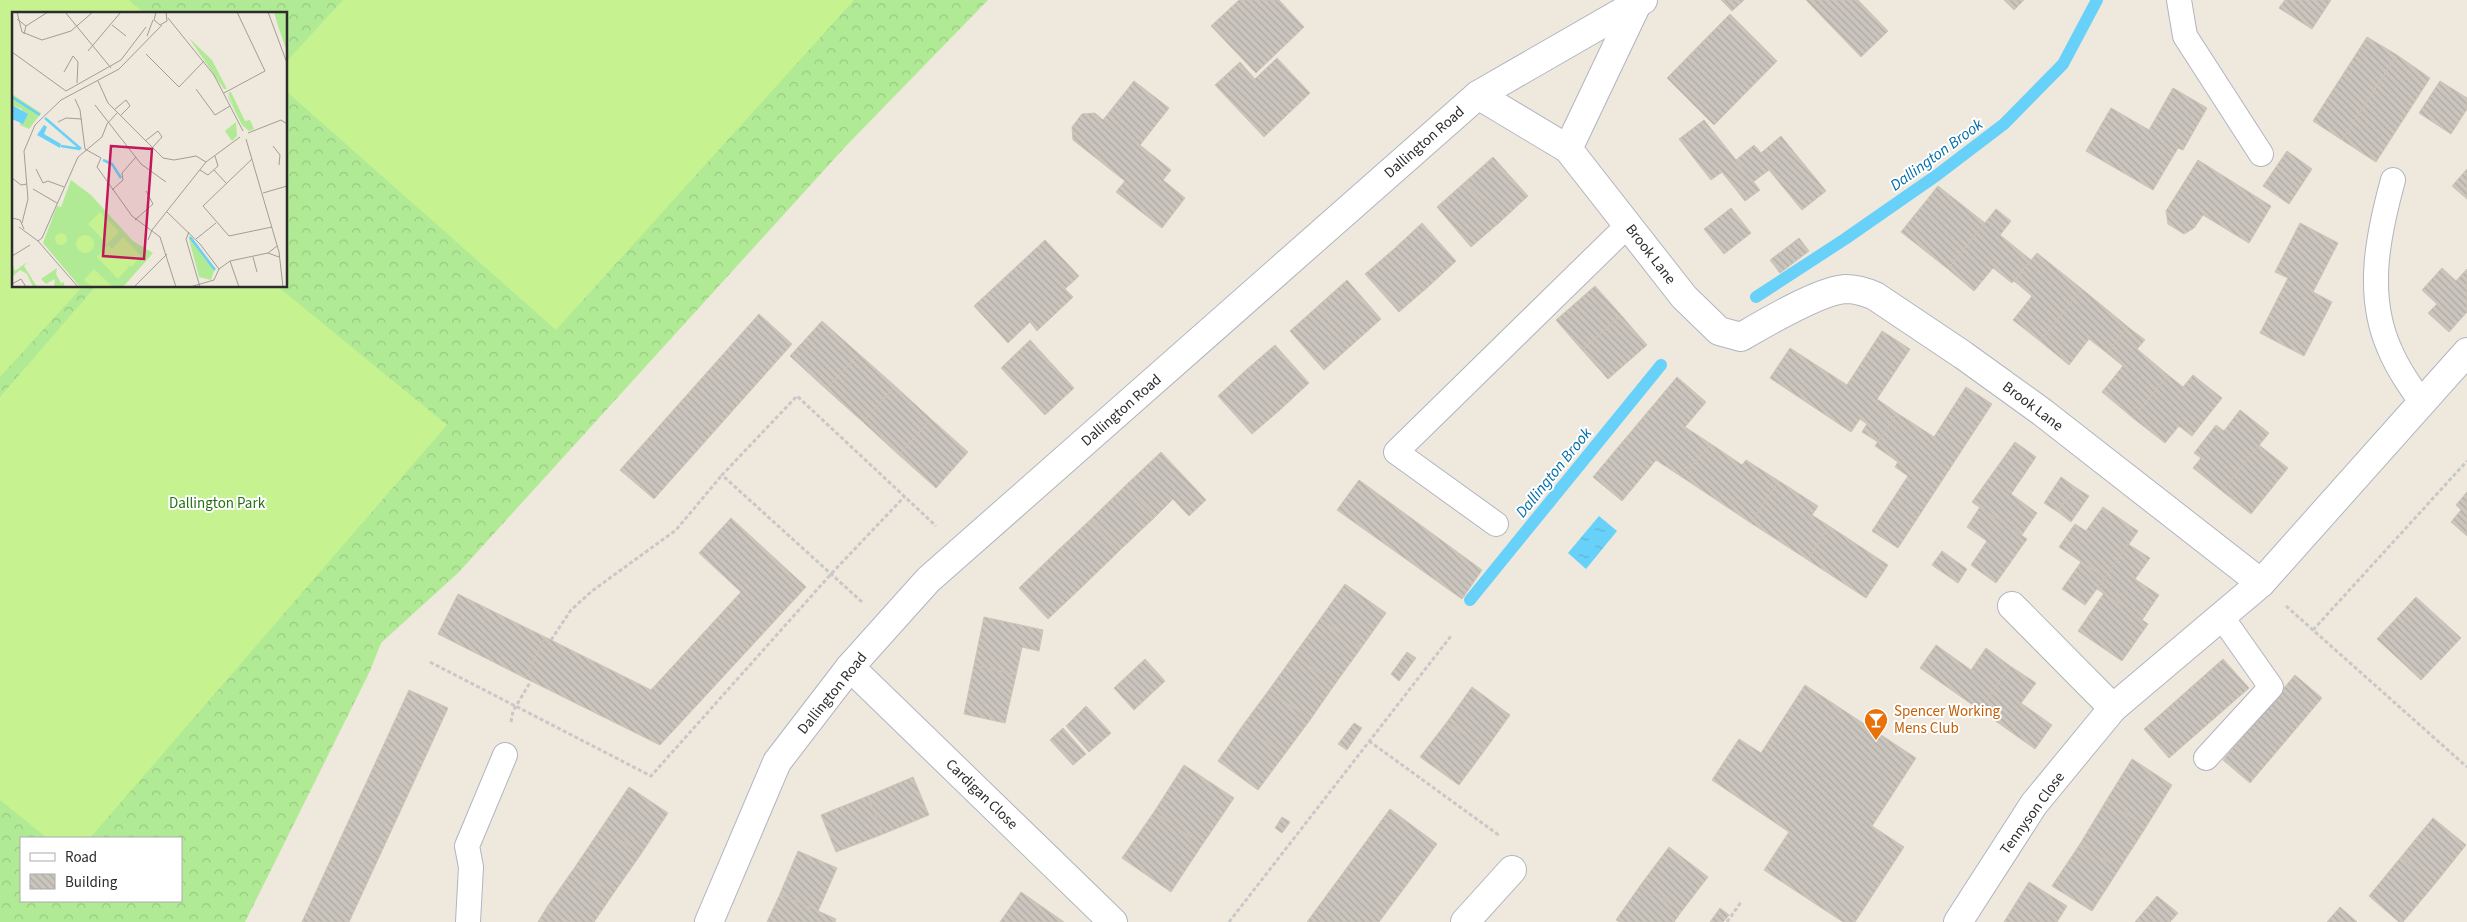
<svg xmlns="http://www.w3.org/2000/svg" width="2467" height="922" font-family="'Source Sans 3',sans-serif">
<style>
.forest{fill:url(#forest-crowns);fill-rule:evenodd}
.pitch{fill:#c7f290}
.water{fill:url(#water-ripples)}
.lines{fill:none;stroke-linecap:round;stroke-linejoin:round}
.stream{stroke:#68d1f9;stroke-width:12}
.building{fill:url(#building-back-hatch);stroke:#cbc4b6}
.service-casing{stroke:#b1b4c1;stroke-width:26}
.minor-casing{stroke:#b1b4c1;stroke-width:30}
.path{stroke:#c8c8c8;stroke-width:3;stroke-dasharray:4 2.5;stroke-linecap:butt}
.service{stroke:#fff;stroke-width:24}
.minor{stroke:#fff;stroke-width:28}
.labels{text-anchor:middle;stroke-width:4;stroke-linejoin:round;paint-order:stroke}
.street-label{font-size:15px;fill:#2c2c2c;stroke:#fff}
.park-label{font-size:15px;fill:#267114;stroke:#fff}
.food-label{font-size:15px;fill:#c56008;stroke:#fff;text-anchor:start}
.water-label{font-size:16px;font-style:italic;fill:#016eab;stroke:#fff}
.inset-river{fill:none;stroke:#68d1f9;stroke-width:2.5}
.inset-road{fill:none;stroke:#a19d96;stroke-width:1}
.view{fill:#c2185b;fill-opacity:0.15;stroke:#c2185b;stroke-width:2.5}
.inset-edge{fill:none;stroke:#2c2c2c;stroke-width:2.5}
</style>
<defs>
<pattern id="forest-crowns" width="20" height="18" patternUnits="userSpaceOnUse" patternTransform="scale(1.25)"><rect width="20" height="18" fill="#b1ea95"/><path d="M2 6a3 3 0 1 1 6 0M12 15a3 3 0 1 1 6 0" fill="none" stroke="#98c981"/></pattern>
<pattern id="water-ripples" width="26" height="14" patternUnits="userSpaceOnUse" patternTransform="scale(1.25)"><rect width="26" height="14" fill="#68d1f9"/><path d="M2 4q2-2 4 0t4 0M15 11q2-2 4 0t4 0" fill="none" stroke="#5ab4d6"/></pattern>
<pattern id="building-back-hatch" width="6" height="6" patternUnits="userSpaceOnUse" patternTransform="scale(1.25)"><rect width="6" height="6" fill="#cac5bd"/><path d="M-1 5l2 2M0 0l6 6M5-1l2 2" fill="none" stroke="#aea9a3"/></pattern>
</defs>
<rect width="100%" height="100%" fill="#efe8dd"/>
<path class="forest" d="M 0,0 L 988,0 L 845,147 L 459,572 L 381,643 L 370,671 L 245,922 L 0,922 ZM 14,14 L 286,14 L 286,286 L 14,286 ZM 21,838 L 181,838 L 181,901 L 21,901 Z"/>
<g class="pitch">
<path d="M 0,0 L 129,0 L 145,14 L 14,14 L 14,286 L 83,286 L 0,377 Z"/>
<path d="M 343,0 L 854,0 L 556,330 L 286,91 L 286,62 Z"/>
<path d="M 96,286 L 277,286 L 447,425 L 90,838 L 47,838 L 0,800 L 0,397 Z"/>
</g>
<path class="water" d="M 1599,516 L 1617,531 L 1586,569 L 1568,553 Z"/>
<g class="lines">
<g class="stream">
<path d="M 1756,297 L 1845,239 L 1937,175 L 2004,124 L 2063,64 L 2097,0"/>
<path d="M 1470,600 L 1661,365"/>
</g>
</g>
<g class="building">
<path d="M 1239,0 L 1279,0 L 1304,27 L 1256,73 L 1211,26 Z"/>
<path d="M 1721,0 L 1744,0 L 1732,11 Z"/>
<path d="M 1806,0 L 1858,0 L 1888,31 L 1861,57 Z"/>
<path d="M 2004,0 L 2024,0 L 2014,10 Z"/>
<path d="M 2285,0 L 2331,0 L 2312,29 L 2279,8 Z"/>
<path d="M 1730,14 L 1777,61 L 1714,125 L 1667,78 Z"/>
<path d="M 2367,37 L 2397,55 L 2342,140 L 2313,121 Z"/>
<path d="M 2397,55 L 2430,78 L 2376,162 L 2342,140 Z"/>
<path d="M 1277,58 L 1310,93 L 1264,137 L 1215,85 L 1240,62 L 1255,79 Z"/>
<path d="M 1134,81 L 1169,108 L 1140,145 L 1171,170 L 1163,180 L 1185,198 L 1162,228 L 1116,192 L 1125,181 L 1073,140 L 1072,127 L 1082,114 L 1095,113 L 1103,120 Z"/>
<path d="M 2440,81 L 2467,98 L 2467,109 L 2451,134 L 2419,113 Z"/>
<path d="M 2173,88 L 2207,108 L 2183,150 L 2178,148 L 2153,190 L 2086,151 L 2111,108 L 2149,130 Z"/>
<path d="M 1704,120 L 1760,190 L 1745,201 L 1722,172 L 1711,180 L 1679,139 Z"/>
<path d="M 1781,136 L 1826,191 L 1802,210 L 1769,170 L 1753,182 L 1736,160 L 1754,145 L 1761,153 Z"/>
<path d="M 2287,151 L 2312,169 L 2289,204 L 2263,186 Z"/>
<path d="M 1493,157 L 1528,196 L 1500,222 L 1465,182 Z"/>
<path d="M 2198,160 L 2271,206 L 2249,243 L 2203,215 L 2194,228 L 2184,234 L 2168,224 L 2166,211 Z"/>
<path d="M 2467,169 L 2467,199 L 2452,186 Z"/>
<path d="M 1465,182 L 1500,222 L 1471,247 L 1437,207 Z"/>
<path d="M 1938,186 L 1985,223 L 1948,269 L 1901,232 Z"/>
<path d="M 1731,208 L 1751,233 L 1724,254 L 1704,229 Z"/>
<path d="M 1996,209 L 2011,221 L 2000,235 L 2031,260 L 2012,283 L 1993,268 L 1974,291 L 1948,269 Z"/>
<path d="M 1422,223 L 1456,261 L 1428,287 L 1394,249 Z"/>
<path d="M 2300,223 L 2338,243 L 2313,292 L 2332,302 L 2304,356 L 2260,333 L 2288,278 L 2275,272 Z"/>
<path d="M 1799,238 L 1809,251 L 1780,273 L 1770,260 Z"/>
<path d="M 1045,240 L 1079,276 L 1065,289 L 1073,297 L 1037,331 L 1030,322 L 1008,343 L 974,306 Z"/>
<path d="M 1394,249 L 1428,287 L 1399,312 L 1365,274 Z"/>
<path d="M 2037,253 L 2082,289 L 2040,341 L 2013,320 L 2032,296 L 2014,281 Z"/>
<path d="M 2442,268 L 2456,281 L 2467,269 L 2467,312 L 2449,332 L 2428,313 L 2437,304 L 2422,290 Z"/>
<path d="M 1347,280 L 1381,319 L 1353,344 L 1318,306 Z"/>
<path d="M 1595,286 L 1621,315 L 1582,350 L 1556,320 Z"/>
<path d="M 2082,289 L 2128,327 L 2107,353 L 2089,339 L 2069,365 L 2040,341 Z"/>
<path d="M 1318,306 L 1353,344 L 1324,370 L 1290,331 Z"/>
<path d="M 759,314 L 792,344 L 654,499 L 620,470 Z"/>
<path d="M 1621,315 L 1647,345 L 1608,379 L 1582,350 Z"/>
<path d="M 822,321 L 859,354 L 826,389 L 790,356 Z"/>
<path d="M 2128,327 L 2145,340 L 2137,349 L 2168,375 L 2133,418 L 2102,392 L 2123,366 L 2107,353 Z"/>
<path d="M 1882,331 L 1910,349 L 1877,399 L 1897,413 L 1878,442 L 1862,432 L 1867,424 L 1860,419 L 1851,432 L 1770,378 L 1790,348 L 1847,385 Z"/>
<path d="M 1030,340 L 1074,388 L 1045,415 L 1001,368 Z"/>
<path d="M 1275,345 L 1309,383 L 1281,409 L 1246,370 Z"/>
<path d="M 859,354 L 895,386 L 863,422 L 826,389 Z"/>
<path d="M 1246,370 L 1281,409 L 1252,434 L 1218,396 Z"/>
<path d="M 2168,375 L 2183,387 L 2193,375 L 2222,398 L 2192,436 L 2179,426 L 2165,443 L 2133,418 Z"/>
<path d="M 1677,377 L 1706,402 L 1685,427 L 1711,444 L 1682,477 L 1656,460 L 1622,501 L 1593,477 Z"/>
<path d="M 895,386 L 931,419 L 899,455 L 863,422 Z"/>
<path d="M 1966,387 L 1992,404 L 1898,548 L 1872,531 L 1908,476 L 1895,467 L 1898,462 L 1875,446 L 1897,413 L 1934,437 Z"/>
<path d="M 2240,410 L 2269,433 L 2222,491 L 2193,468 L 2201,458 L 2194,453 L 2216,425 L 2224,431 Z"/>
<path d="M 931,419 L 968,452 L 936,488 L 899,455 Z"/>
<path d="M 2015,442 L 2036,457 L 2011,494 L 2037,513 L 2021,536 L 1972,502 Z"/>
<path d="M 1711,444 L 1742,465 L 1746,460 L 1779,481 L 1751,523 L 1682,477 Z"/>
<path d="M 2259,445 L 2288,468 L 2251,514 L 2222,491 Z"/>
<path d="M 1161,452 L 1206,500 L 1189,516 L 1173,499 L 1155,517 L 1125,486 Z"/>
<path d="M 2061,477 L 2075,487 L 2058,512 L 2044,503 Z"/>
<path d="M 1359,480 L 1482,570 L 1462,599 L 1337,510 Z"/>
<path d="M 1779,481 L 1818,506 L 1812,515 L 1829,526 L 1808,560 L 1751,523 Z"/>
<path d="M 1125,486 L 1155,517 L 1119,551 L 1090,520 Z"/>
<path d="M 2075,487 L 2089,496 L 2071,522 L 2058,512 Z"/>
<path d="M 2467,492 L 2467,536 L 2451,522 L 2461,510 L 2456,505 Z"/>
<path d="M 1980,507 L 2027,539 L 1996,583 L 1971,565 L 1987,541 L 1967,527 Z"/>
<path d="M 2103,507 L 2138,531 L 2105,578 L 2059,547 L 2075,524 L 2086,531 Z"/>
<path d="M 731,518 L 806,587 L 660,745 L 525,678 L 545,637 L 651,690 L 741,592 L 699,553 Z"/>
<path d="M 1090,520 L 1119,551 L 1084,585 L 1054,554 Z"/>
<path d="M 1829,526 L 1888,565 L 1866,598 L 1808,560 Z"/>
<path d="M 2128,544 L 2150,558 L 2135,579 L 2159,595 L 2142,620 L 2097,589 Z"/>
<path d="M 1942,551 L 1967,569 L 1958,583 L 1932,565 Z"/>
<path d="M 1054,554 L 1084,585 L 1048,619 L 1019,588 Z"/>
<path d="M 2081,562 L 2105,578 L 2085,605 L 2062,589 Z"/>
<path d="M 1345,584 L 1386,613 L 1361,648 L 1320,619 Z"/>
<path d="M 2104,593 L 2148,624 L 2122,661 L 2078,631 Z"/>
<path d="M 458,594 L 545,637 L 525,678 L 438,634 Z"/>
<path d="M 2416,597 L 2461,638 L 2421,680 L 2377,639 Z"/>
<path d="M 984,617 L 1043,630 L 1039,651 L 1022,647 L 1016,675 L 974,665 Z"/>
<path d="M 1320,619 L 1361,648 L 1335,684 L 1294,655 Z"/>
<path d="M 1936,645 L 1971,670 L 1986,648 L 2010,666 L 1980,710 L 1920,668 Z"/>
<path d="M 1407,652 L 1416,658 L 1399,681 L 1391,674 Z"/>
<path d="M 1294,655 L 1335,684 L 1310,720 L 1269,690 Z"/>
<path d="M 1145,659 L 1165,681 L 1134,710 L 1114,688 Z"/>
<path d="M 2223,659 L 2249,688 L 2169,758 L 2144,729 Z"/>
<path d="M 974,665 L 1016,675 L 1005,723 L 964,714 Z"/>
<path d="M 2010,666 L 2036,683 L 2021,703 L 2052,725 L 2035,749 L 1980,710 Z"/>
<path d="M 2295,675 L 2322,698 L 2250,783 L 2223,760 Z"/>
<path d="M 1805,685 L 1916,758 L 1872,826 L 1904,847 L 1855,922 L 1843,922 L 1764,870 L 1789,832 L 1712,780 L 1739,739 L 1761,753 Z"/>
<path d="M 1472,687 L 1510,715 L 1485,750 L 1447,722 Z"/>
<path d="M 409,690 L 448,708 L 349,922 L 302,922 Z"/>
<path d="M 1269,690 L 1310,720 L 1284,755 L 1243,725 Z"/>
<path d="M 1086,706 L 1111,733 L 1089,752 L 1066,726 Z"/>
<path d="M 1447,722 L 1485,750 L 1459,785 L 1420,757 Z"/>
<path d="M 1354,723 L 1362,728 L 1347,750 L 1338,744 Z"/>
<path d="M 1243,725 L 1284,755 L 1258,790 L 1218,761 Z"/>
<path d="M 1063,728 L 1086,754 L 1073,765 L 1050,740 Z"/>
<path d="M 2132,759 L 2172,785 L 2146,827 L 2106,801 Z"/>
<path d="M 1184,765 L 1234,798 L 1202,845 L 1154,812 Z"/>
<path d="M 913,777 L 929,815 L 883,834 L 868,796 Z"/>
<path d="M 629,787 L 668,813 L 641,854 L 602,827 Z"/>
<path d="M 868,796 L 883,834 L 836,852 L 821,815 Z"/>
<path d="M 2106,801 L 2146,827 L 2119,869 L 2080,844 Z"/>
<path d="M 1390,809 L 1437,844 L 1379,922 L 1307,922 Z"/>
<path d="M 1154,812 L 1202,845 L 1171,892 L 1122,858 Z"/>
<path d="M 1282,817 L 1290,822 L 1282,833 L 1275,828 Z"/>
<path d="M 2433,818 L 2466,845 L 2434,885 L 2401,857 Z"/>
<path d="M 602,827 L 641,854 L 613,894 L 575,867 Z"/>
<path d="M 2080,844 L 2119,869 L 2092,911 L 2052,886 Z"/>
<path d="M 1669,847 L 1708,877 L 1681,912 L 1642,883 Z"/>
<path d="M 798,851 L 837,868 L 818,911 L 780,894 Z"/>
<path d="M 2401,857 L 2434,885 L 2403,922 L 2399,922 L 2369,896 Z"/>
<path d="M 575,867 L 613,894 L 594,922 L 569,922 L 547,907 Z"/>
<path d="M 2029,882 L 2067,906 L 2057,922 L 2004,922 Z"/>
<path d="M 1642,883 L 1681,912 L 1674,922 L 1620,922 L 1616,920 Z"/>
<path d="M 1021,892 L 1064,922 L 1000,922 Z"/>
<path d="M 780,894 L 836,919 L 835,922 L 767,922 Z"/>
<path d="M 2157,896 L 2178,913 L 2170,922 L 2135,922 Z"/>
<path d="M 547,907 L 569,922 L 538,922 Z"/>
<path d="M 2340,907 L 2357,922 L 2327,922 Z"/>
<path d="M 1720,908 L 1729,915 L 1723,922 L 1710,922 Z"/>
</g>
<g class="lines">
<g class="service-casing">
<g id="service">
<path d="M 2179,0 L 2185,36 L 2261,154"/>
<path d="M 2393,180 C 2378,235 2365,295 2390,350 C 2398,369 2410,386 2422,403"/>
<path d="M 1496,524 L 1396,452 L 1628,225"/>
<path d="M 2206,758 L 2271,687 L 2221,616"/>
<path d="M 468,922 L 471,867 L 467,846 L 505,755"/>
</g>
</g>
<g class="minor-casing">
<g id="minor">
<path d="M 1478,95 L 1568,149 L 1684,297 L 1719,331 L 1741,337 C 1765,323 1819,291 1845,289 C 1856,289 1866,292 1875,296 L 1963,355 L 2042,412 L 2261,583"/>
<path d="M 1568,149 L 1636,6"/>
<path d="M 2012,606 L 2113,708"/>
<path d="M 850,667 L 1113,922"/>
<path d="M 709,922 L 777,762 L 850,667 L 928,580 L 1478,95 L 1643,0"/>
<path d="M 1465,922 L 1512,870"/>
<path d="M 1958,922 L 2034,804 L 2113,708 L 2261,583 L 2467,352"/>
</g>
</g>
<g class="path">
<path d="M 862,602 L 722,475 L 797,396 L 936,526"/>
<path d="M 2286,606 L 2467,767"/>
<path d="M 2313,630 L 2467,461"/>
<path d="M 551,640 L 571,610 L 592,591 L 676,530 L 722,475"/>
<path d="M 430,662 L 651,776 L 831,574 L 905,496"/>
<path d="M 511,722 L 513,711 L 531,681"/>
<path d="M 1369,741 L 1500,836"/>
<path d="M 1229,922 L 1451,636"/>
<path d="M 1727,922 L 1741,902"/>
</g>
<use href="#service" class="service"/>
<use href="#minor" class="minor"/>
</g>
<defs>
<g id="bar-pin" transform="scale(1.25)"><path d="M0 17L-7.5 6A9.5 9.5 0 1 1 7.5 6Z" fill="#e8710a" stroke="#fff"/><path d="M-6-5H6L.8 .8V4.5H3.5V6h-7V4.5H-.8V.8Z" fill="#fff"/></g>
</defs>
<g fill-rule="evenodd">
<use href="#bar-pin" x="1876" y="720"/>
</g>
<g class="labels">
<g class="street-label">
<text transform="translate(1424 142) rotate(-41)" y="5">Dallington Road</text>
<text transform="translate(1651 254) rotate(52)" y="5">Brook Lane</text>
<text transform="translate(2033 406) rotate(37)" y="5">Brook Lane</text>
<text transform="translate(1121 410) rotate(-41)" y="5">Dallington Road</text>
<text transform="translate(832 693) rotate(-51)" y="5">Dallington Road</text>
<text transform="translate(982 794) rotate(44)" y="5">Cardigan Close</text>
<text transform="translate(2032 813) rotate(-54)" y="5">Tennyson Close</text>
</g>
<g class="park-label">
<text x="217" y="508">Dallington Park</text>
</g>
<g class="food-label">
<text x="1894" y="716">Spencer Working<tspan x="1894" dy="17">Mens Club</tspan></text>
</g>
<g class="water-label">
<text transform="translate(1936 154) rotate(-36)" y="6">Dallington Brook</text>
<text transform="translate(1553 472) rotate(-51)" y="6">Dallington Brook</text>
</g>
</g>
<g transform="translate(12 12)">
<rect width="275" height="275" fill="#efe8dd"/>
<path d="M 177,26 L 200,48 L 215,77 L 212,77 ZM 219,80 L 233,109 L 238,108 L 242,117 L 237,119 L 230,113 L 216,85 L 216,83 L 223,97 L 216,81 ZM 224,110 L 225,124 L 220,129 L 213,119 Z" fill="#b1ea95"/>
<path d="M 262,0 L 275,0 L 274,37 L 266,14 ZM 0,82 L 29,101 L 17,117 L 8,113 L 10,97 L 0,93 ZM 59,168 L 79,183 L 121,229 L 141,241 L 111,275 L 68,275 L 31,231 L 45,194 L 49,195 ZM 176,223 L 203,256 L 199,268 L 187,265 Z" fill="#b1ea95"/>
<path d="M 0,250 L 3,259 L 15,250 L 12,254 L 25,275 L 21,275 L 15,262 L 8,258 L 0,265 ZM 45,256 L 44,262 L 49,271 L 52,270 L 52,275 L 42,275 L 43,267 L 34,272 L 29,267 Z" fill="#b1ea95"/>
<path d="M 88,200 L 107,220 L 95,232 L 76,212 ZM43 227a6 6 0 1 1 12 0a6 6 0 1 1-12 0ZM64 232a9 9 0 1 1 18 0a9 9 0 1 1-18 0ZM 111,225 L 129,244 L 119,255 L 113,251 L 117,255 L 106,267 L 85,245 L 96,233 L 100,237 ZM 82,257 L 101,275 L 80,275 L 72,268 Z" fill="#c7f290"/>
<path d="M 0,93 L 16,102 L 11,112 L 0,107 ZM 32,113 L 35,115 L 32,122 L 49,132 L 48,136 L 25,123 Z" fill="#68d1f9"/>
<path class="inset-river" d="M 0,85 L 28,103M 33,106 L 69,137M 49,134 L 68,137M 91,148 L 100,152 L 109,166M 178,225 L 203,258"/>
<path class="inset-road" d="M 5,0 L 10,20 L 30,28 L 59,19 L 81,0M 53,0 L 99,56M 144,0 L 142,8 L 148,13 L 155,9 L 154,0M 256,0 L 275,51M 156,6 L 202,63 L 231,119M 5,7 L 14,14 L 12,22M 100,13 L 114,24M 14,14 L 36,0M 135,24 L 141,8M 76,39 L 109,0M 0,40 L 54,79M 134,42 L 167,75 L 192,49M 52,60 L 61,44 L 66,50 L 65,71M 86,69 L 96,91 L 151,146 L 162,148 L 184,144 L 194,150M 184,77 L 203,103 L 218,94M 54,79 L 109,48 L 134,15M 212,81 L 253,59 L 225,0M 63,87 L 68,98 L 73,137M 83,93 L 129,152 L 154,170M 102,98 L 114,88 L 118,94 L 108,104M 46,110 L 54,106 L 70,107M 236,121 L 269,108 L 275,112M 234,127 L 267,240 L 271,275M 133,129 L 146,119 L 150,125 L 140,136M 261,134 L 268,143 L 267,153M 73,137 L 89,146 L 85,155 L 120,204 L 148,225 L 164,275M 24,157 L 31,171 L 36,169 L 52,175M 188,158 L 196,163 L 206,154 L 203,144M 202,158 L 214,171M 0,166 L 9,173 L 15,172M 21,177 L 45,191M 100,178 L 111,168 L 110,161 L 124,145M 251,181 L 275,174M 191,194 L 217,224 L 260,215M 191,194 L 240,147M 155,200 L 188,232 L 207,257M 0,206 L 8,208 L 12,217M 123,208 L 141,192 L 134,179M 10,211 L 16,187 L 12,139 L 23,113 L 49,88 L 107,57 L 150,13M 7,215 L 26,229 L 66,275M 177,220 L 174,227 L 188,275M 184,227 L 204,211M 136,228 L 140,218 L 194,150 L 228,125M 26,229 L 30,226 L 66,145 L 90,125 L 95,112 L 105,101M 265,234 L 256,241 L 267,245M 0,244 L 18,233M 241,245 L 245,260M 218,249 L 227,275M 0,272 L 9,267 L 14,275M 122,275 L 155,242M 178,275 L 202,268 L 207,257 L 218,249 L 256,241"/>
<path class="view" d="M 99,134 L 140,137 L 132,247 L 91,244 Z"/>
<rect width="275" height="275" class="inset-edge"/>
</g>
<rect x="20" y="837" width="162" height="65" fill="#ffffff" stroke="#ababab"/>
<rect x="30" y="853" width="25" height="8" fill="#ffffff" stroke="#ababab"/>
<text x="65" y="862" font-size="15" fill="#2c2c2c">Road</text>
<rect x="30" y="874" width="25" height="15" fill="url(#building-back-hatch)" stroke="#ababab"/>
<text x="65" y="887" font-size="15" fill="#2c2c2c">Building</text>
</svg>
